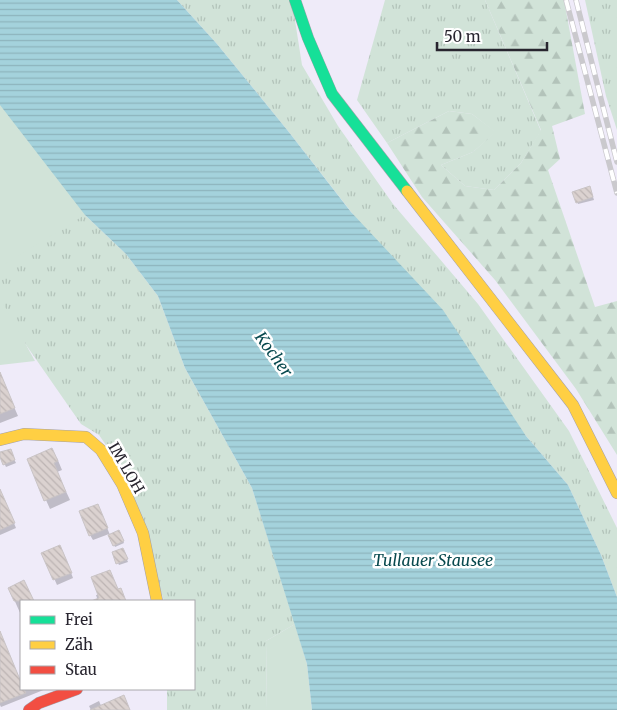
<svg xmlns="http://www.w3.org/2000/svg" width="617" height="710" font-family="Merriweather,serif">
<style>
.grass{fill:url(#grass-tufts)}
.forest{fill:url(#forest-firs)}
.park{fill:#d1e3d8}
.water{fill:url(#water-rules)}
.shadow{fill:#0003}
.building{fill:url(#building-back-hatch);stroke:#c9c4c6}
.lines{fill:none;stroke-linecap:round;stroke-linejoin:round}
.fast-casing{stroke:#a4a1ab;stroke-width:12}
.slow-casing{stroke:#a4a1ab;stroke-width:12}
.jam-casing{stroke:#a4a1ab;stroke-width:12}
.fast{stroke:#16e098;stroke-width:11}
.slow{stroke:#ffcf43;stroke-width:11}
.jam{stroke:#f24e42;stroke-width:11}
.rail-casing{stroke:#cac9cd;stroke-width:5.5}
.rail{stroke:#fff;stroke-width:4;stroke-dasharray:11;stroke-linecap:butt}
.labels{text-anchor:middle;stroke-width:5;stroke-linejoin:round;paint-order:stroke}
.street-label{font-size:15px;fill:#28252f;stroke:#fff}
.water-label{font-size:16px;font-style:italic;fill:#08494e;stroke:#fff}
</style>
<defs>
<pattern id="grass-tufts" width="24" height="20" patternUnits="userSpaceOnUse" patternTransform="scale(1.25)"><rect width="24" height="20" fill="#d1e3d8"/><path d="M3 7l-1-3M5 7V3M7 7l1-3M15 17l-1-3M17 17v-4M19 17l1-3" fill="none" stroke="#b3c3ba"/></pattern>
<pattern id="forest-firs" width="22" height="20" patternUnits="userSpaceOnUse" patternTransform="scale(1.25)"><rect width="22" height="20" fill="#d1e3d8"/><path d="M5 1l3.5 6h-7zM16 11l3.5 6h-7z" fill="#b3c3ba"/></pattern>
<pattern id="water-rules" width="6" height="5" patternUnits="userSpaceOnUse" patternTransform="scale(1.25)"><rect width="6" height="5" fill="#a4d2dc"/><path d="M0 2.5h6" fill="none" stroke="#8db4bd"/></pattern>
<pattern id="building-back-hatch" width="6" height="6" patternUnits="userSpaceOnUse" patternTransform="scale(1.25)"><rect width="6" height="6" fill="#dbd2d0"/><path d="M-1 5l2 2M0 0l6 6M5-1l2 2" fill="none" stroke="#bcb4b3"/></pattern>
</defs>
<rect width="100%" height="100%" fill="#efebf9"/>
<g class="grass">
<path d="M 177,0 L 290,0 L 294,14 L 302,65 L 338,126 L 393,204 L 478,304 L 569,431 L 617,528 L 617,597 L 601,555 L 568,485 L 526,436 L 288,131 L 217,44 Z"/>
<path d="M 385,0 L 485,0 L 541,131 L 521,163 L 494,190 L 465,186 L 441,165 L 473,152 L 495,132 L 472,114 L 449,111 L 387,143 L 357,100 Z"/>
<path d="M 585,0 L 617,0 L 617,130 L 606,96 Z"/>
<path d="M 0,105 L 85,215 L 126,254 L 158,296 L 185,368 L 252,488 L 295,624 L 266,641 L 267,710 L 167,710 L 167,689 L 194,689 L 194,601 L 164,601 L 122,468 L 99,435 L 81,424 L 24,342 L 0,334 Z"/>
</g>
<path class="forest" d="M 485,0 L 564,0 L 585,114 L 552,126 L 560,159 L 548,170 L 595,307 L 617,301 L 617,455 L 576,389 L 495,280 L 422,197 L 387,143 L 449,111 L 472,114 L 496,132 L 473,152 L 441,165 L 465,186 L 494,190 L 521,163 L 541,130 Z"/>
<g class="park">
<path d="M 0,0 L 215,135 L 0,267 Z"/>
<path d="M 0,298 L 35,361 L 0,365 Z"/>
<path d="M 295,624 L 307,664 L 312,710 L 267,710 L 266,641 Z"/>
</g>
<path class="water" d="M 0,0 L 177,0 L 217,44 L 288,131 L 351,212 L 443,310 L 526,436 L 568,485 L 601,555 L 617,597 L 617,710 L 312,710 L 307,664 L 252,488 L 185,368 L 158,296 L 126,254 L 85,215 L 0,105 Z"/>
<g class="shadow">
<path d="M 591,190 L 594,200 L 578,204 L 577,202 Z"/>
<path d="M 5,386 L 18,416 L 0,423 L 0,388 Z"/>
<path d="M 11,453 L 16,463 L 6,467 L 0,454 Z"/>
<path d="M 57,458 L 62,470 L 57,472 L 70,500 L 50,509 L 28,460 Z"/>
<path d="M 0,493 L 3,497 L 16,528 L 0,535 Z"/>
<path d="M 100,510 L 110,535 L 119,532 L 124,543 L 115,547 L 109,534 L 93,540 L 90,535 Z"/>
<path d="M 123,551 L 128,562 L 119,565 L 118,563 Z"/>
<path d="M 63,552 L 73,578 L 57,585 L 43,553 Z"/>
<path d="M 27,587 L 33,601 L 21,601 L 21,615 L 9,588 Z"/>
<path d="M 118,591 L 122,594 L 125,601 L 98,601 L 96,595 Z"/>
<path d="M 0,650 L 21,682 L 21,689 L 46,689 L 1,707 L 0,705 Z"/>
<path d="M 99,701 L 103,710 L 91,710 L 89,706 Z"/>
</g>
<g class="building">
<path d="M 590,186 L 593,197 L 576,203 L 572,192 Z"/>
<path d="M 0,372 L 15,408 L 0,414 Z"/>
<path d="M 52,448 L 58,461 L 54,463 L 66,492 L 44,501 L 27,459 Z"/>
<path d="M 11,449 L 15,460 L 3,465 L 0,457 L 0,452 Z"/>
<path d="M 0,489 L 15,523 L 0,530 Z"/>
<path d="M 98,504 L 108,528 L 89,536 L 79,511 Z"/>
<path d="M 119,530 L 124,541 L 113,546 L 108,535 Z"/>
<path d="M 60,545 L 72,573 L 53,580 L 41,553 Z"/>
<path d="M 123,548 L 128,559 L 116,564 L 112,552 Z"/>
<path d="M 110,570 L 118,589 L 121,588 L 126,601 L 91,601 L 99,598 L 91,577 Z"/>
<path d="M 24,580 L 34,601 L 14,601 L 8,588 Z"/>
<path d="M 0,631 L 21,682 L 21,689 L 24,689 L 26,693 L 0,703 Z"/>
<path d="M 124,695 L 130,710 L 90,710 Z"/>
</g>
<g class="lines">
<g class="fast-casing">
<path id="fast" d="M 295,0 L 308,38 L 332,94 L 407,191"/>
</g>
<g class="slow-casing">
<g id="slow">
<path d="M 407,191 L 573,405 L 617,493"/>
<path d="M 0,440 L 24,434 L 86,437 L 101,450 L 122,484 L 143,533 L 157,601"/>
</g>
</g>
<g class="jam-casing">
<path id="jam" d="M 29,710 L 39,703 L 77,689"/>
</g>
<use href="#fast" class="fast"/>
<use href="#slow" class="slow"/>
<use href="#jam" class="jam"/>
<g class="rail-casing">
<g id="rail">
<path d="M 566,0 L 617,193"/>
<path d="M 576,0 L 617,162"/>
</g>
</g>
<use href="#rail" class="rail"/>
</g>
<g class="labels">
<g class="street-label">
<text transform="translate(126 468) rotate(60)" y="5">IM LOH</text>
</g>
<g class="water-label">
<text transform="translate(274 354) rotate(54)" y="6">Kocher</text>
<text x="433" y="566">Tullauer Stausee</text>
</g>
</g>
<rect x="20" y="600" width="175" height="90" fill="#ffffff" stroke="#a9a8ac"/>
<rect x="30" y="616" width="25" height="8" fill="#16e098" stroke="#a9a8ac"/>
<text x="65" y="625" font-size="15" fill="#28252f">Frei</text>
<rect x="30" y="641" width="25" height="8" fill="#ffcf43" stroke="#a9a8ac"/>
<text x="65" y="650" font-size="15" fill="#28252f">Zäh</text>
<rect x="30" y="666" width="25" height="8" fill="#f24e42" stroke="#a9a8ac"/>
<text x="65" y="675" font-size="15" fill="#28252f">Stau</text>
<path d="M437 42v8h110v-8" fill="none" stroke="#28252f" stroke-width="2.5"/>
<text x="444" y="42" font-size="15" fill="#28252f" stroke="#ffffff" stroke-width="4" paint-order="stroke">50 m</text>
</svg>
